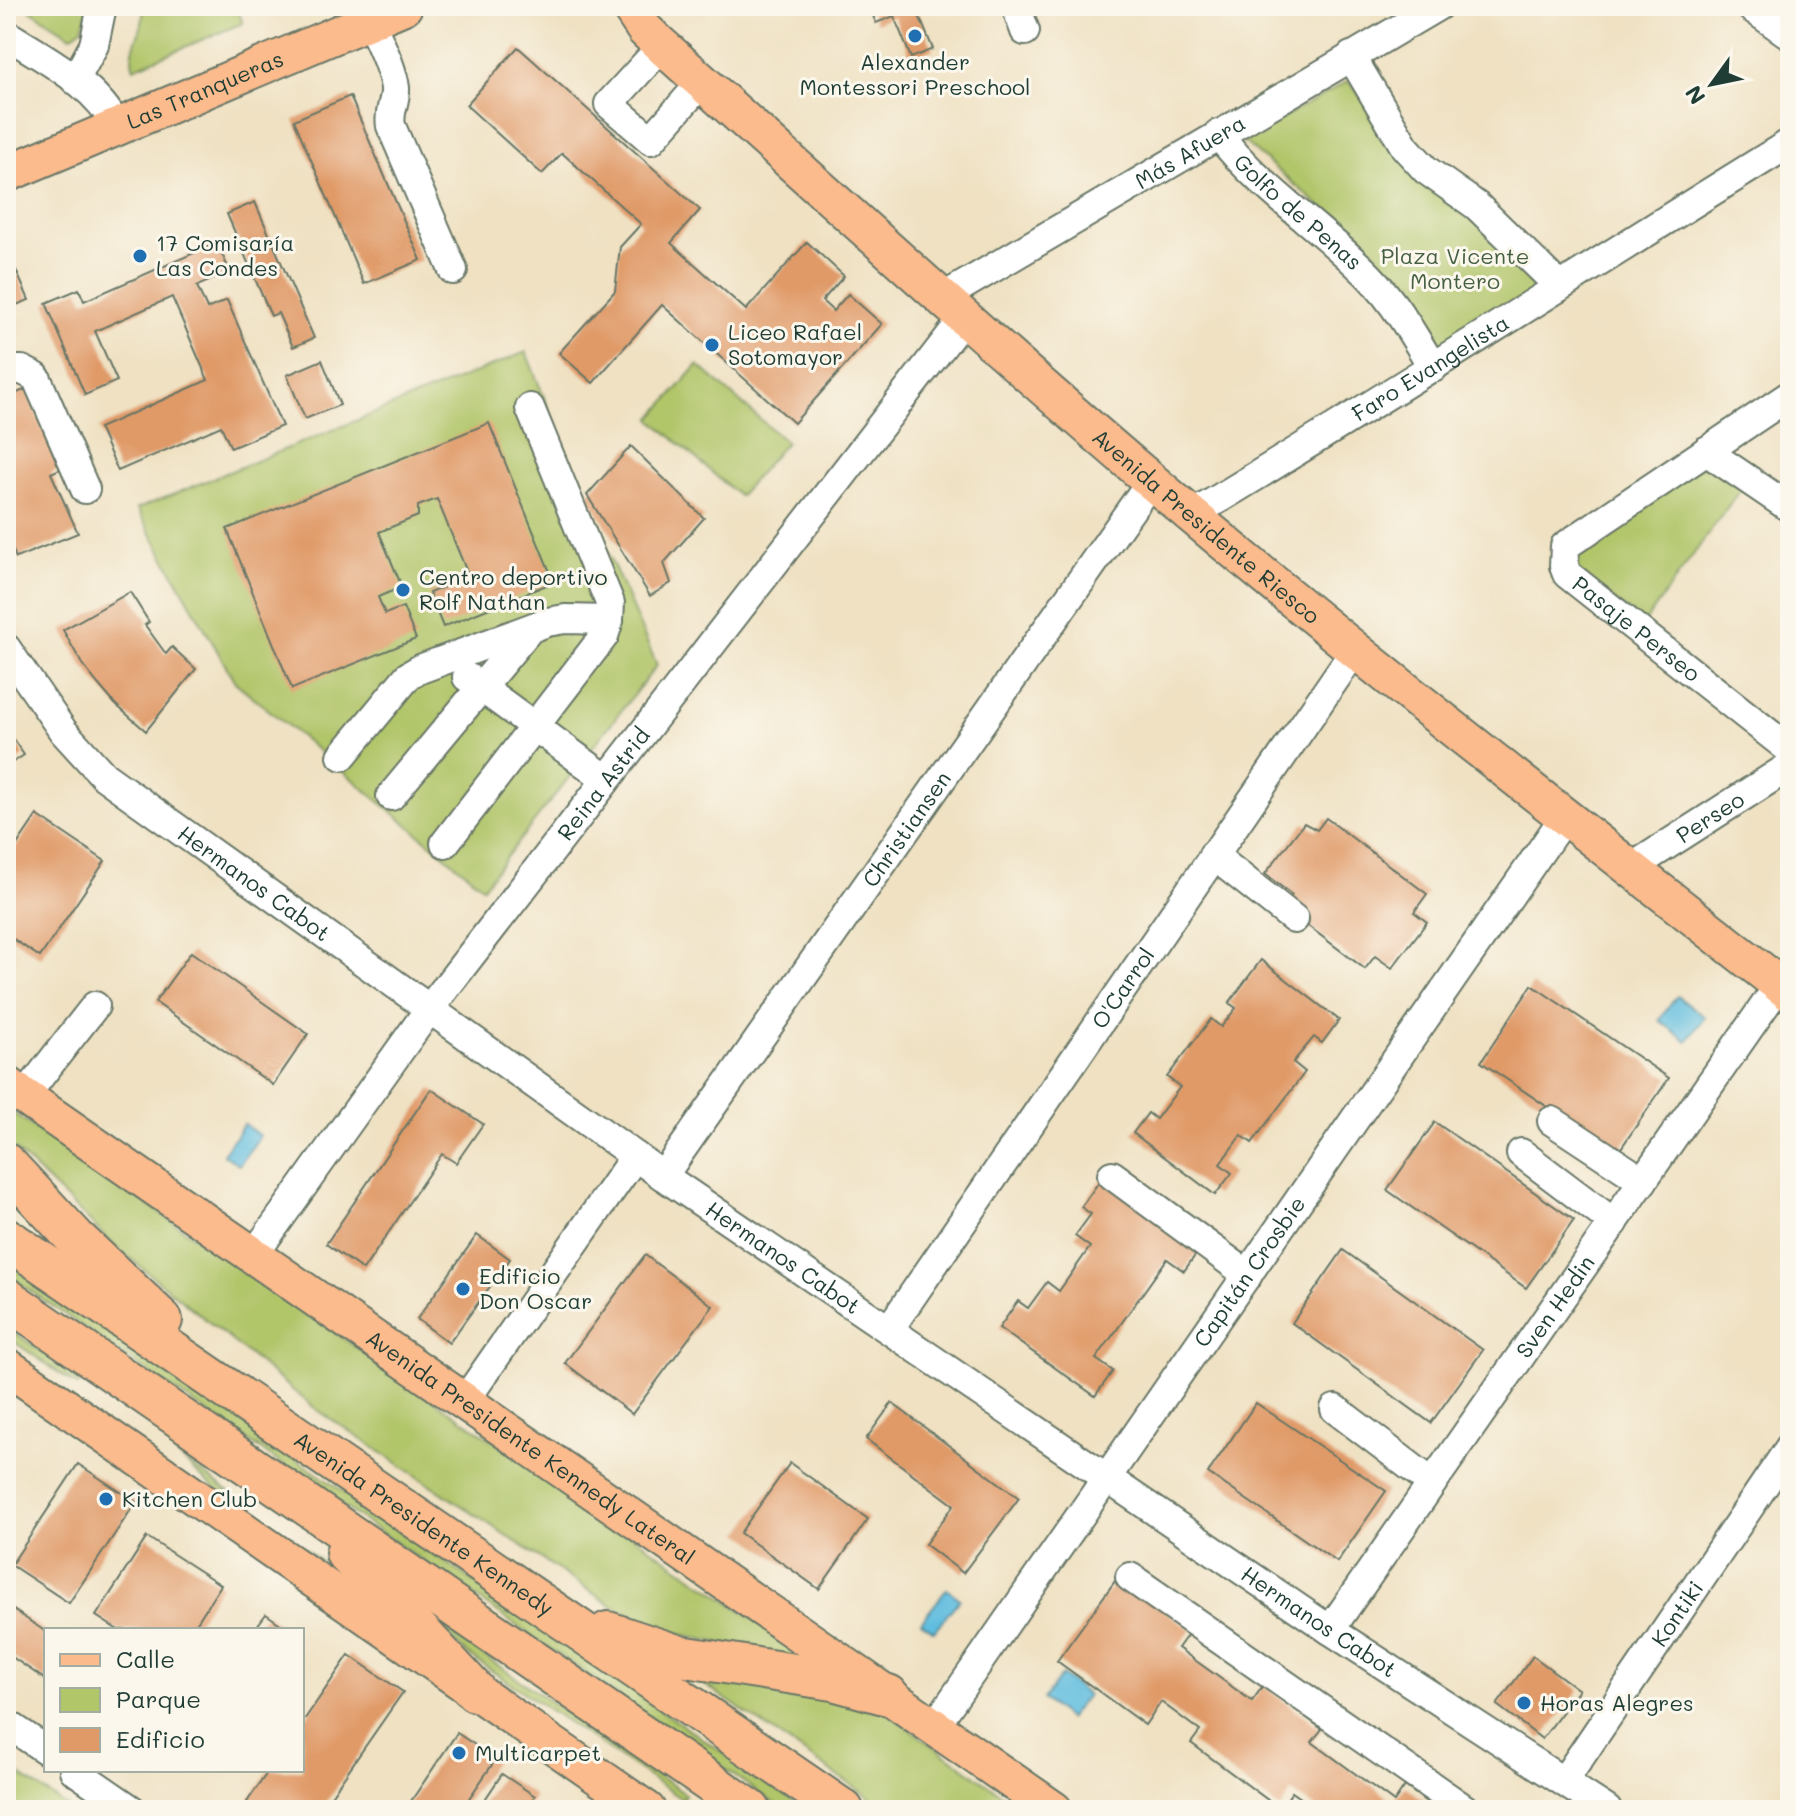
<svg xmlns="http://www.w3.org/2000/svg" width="1796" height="1816" font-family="Mali,sans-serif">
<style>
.green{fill:#b1c569;stroke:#68814e;stroke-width:2}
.water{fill:#61bddf;stroke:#407d8a;stroke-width:2}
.building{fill:#e09a67}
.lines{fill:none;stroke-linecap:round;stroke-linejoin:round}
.minor-casing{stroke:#687666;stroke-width:32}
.major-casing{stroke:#687666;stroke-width:40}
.highway-casing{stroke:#687666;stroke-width:44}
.minor{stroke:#fff;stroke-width:28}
.major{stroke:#fbbb8d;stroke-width:36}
.highway{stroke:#fbbb8d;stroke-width:40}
.poi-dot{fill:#1f6fb2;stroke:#fbf7ec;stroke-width:3}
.labels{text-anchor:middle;stroke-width:6;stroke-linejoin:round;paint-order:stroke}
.poi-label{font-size:22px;fill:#1f3d34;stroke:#fbf7ec;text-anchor:start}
.street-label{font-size:22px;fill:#1f3d34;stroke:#fbf7ec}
.park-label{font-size:22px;fill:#445f41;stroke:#fbf7ec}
</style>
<rect width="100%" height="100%" fill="#fbf7ec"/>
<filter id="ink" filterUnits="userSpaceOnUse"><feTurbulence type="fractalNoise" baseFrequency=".0125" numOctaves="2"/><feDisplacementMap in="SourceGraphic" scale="16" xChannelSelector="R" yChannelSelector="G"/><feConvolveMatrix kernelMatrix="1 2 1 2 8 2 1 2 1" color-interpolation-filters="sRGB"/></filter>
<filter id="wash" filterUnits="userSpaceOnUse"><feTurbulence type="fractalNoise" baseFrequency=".006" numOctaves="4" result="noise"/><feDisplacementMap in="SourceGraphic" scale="32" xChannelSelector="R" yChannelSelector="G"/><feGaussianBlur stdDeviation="1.8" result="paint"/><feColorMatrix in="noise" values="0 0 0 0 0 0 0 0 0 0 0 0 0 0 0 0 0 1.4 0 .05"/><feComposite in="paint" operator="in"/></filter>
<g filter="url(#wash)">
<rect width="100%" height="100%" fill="#efe1c2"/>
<g class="green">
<path d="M 24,6 L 89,6 L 82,28 L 71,36 Z"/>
<path d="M 141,6 L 236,6 L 243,23 L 134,68 C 125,47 150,27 141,6 Z"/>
<path d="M 1348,81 L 1428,182 L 1554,281 L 1440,346 L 1373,251 L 1243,141 Z"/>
<path d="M 526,352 L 591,514 L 657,665 L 483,887 L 235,682 L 137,509 Z"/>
<path d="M 698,365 L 786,442 L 739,496 L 651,419 Z"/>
<path d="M 1713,466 L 1742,487 L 1644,623 L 1578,573 L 1575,547 L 1698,467 Z"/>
<path d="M 6,1108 L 826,1668 L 672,1632 L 614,1607 L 316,1409 L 115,1246 L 6,1141 Z"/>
<path d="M 6,1260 L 806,1810 L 784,1810 L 6,1274 Z"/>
<path d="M 6,1327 L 80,1378 L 78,1386 L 6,1336 Z"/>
<path d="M 174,1452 L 308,1550 L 334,1572 L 208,1483 Z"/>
<path d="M 432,1620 L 685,1794 L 683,1800 L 467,1654 Z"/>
<path d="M 683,1670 L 829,1693 L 887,1713 L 1024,1810 L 888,1810 Z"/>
<path d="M 6,1765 L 72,1810 L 6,1810 Z"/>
</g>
<g class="water">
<path d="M 1677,996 L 1705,1017 L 1687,1041 L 1659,1020 Z"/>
<path d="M 244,1124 L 260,1136 L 239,1165 L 223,1154 Z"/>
<path d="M 947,1589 L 960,1599 L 934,1631 L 921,1622 Z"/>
<path d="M 1062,1675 L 1087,1695 L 1068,1719 L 1043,1699 Z"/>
</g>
<g id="blocks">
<g class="building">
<path d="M 869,6 L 915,6 L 933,49 L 911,58 L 894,16 L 876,23 Z"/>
<path d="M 518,47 L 700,210 L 671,243 L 746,310 L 807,242 L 844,276 L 822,301 L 833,311 L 848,294 L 882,324 L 794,423 L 662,305 L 593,383 L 559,353 L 615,291 L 620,247 L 641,224 L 562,153 L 542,174 L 466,105 Z"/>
<path d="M 350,96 L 421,260 L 364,284 L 294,120 Z"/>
<path d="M 255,202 L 314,338 L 293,347 L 278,313 L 271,316 L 227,214 Z"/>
<path d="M 217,243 L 230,272 L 197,286 L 207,309 L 227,300 L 282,426 L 231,448 L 221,426 L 118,471 L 99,428 L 208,380 L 172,297 L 95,331 L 117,381 L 85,395 L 46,303 L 79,289 L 84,301 Z"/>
<path d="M 6,267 L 9,273 L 16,270 L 29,300 L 6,309 Z"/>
<path d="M 322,360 L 340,405 L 305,419 L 287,375 Z"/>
<path d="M 26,389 L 60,469 L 51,473 L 78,533 L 16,558 L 6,533 L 6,398 Z"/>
<path d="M 489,423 L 554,582 L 443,627 L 429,593 L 469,577 L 437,499 L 418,506 L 418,516 L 379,532 L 402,587 L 378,597 L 385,614 L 403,607 L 416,639 L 292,689 L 227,529 Z"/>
<path d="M 631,446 L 704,518 L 664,563 L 671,583 L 650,596 L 587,495 Z"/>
<path d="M 130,592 L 149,622 L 145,625 L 166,654 L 172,647 L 196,669 L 146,731 L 115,704 L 98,684 L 82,664 L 63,630 Z"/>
<path d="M 6,729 L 24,755 L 6,767 Z"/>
<path d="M 37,815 L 105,861 L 40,957 L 6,934 L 6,861 Z"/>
<path d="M 1326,818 L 1427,894 L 1414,912 L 1427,922 L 1392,968 L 1375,956 L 1365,969 L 1283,907 L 1292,895 L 1265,874 L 1304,823 L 1317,830 Z"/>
<path d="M 191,952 L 308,1034 L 273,1085 L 155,1002 Z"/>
<path d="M 1261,960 L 1339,1020 L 1322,1043 L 1314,1037 L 1293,1062 L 1305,1072 L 1252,1143 L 1241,1135 L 1220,1164 L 1232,1173 L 1215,1195 L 1133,1133 L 1148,1113 L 1156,1119 L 1180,1087 L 1167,1077 L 1211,1019 L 1221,1027 L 1236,1008 L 1229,1003 Z"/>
<path d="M 1532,985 L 1669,1078 L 1617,1154 L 1481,1062 Z"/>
<path d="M 431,1089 L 483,1124 L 456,1163 L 442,1154 L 363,1270 L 326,1244 Z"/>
<path d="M 1435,1122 L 1574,1220 L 1526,1288 L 1387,1190 Z"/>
<path d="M 1101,1179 L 1199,1250 L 1184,1271 L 1167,1259 L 1096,1359 L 1113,1371 L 1095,1396 L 999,1328 L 1018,1301 L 1028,1308 L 1047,1282 L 1059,1291 L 1090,1247 L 1075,1236 L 1091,1214 L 1081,1207 Z"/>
<path d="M 477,1235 L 510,1259 L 449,1343 L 417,1319 Z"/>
<path d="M 1343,1250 L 1483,1350 L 1431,1423 L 1292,1323 Z"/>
<path d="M 645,1255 L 713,1306 L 632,1414 L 565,1363 Z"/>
<path d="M 892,1403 L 1019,1498 L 963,1573 L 925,1544 L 954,1505 L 866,1439 Z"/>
<path d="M 1256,1403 L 1386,1491 L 1337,1562 L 1208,1473 Z"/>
<path d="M 790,1463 L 868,1519 L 819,1589 L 740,1533 Z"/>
<path d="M 78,1464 L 136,1502 L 69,1603 L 11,1565 Z"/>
<path d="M 147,1537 L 221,1585 L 192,1630 L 118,1630 L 96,1616 Z"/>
<path d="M 1118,1577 L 1191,1630 L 1178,1648 L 1252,1701 L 1263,1686 L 1322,1729 L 1312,1742 L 1394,1802 L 1405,1786 L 1437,1810 L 1318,1810 L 1292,1792 L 1280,1809 L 1191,1743 L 1200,1731 L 1161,1702 L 1145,1725 L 1057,1661 Z"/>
<path d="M 9,1607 L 46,1632 L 46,1680 L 6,1653 L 6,1612 Z"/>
<path d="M 266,1614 L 289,1630 L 254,1630 Z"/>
<path d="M 349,1655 L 403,1692 L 321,1810 L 258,1810 L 247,1802 L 269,1770 L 302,1770 L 302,1723 Z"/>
<path d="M 1533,1656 L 1579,1690 L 1542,1739 L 1497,1705 Z"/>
<path d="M 457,1733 L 496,1759 L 461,1810 L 405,1810 Z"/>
<path d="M 502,1774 L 535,1796 L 525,1810 L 478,1810 Z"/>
</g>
</g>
</g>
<g filter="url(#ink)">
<use href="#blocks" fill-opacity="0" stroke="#687666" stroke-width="2"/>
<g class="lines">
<g class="minor-casing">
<g id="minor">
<path d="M 1016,6 L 1025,31"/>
<path d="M 1749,6 L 1790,35"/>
<path d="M 370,20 C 378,41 392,65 395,88 C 396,101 388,112 391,126 L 453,270"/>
<path d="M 6,34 C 46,60 95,83 117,127"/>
<path d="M 662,46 L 609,104 L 651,140 L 702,82"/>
<path d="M 1351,56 L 1405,147 L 1426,170 L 1477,206 L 1559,286"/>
<path d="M 75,80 L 94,45 L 102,6"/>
<path id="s1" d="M 1218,134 C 1261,190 1321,227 1370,277 C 1396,304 1414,336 1433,368"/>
<path id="s2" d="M 942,298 L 1438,6"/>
<path d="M 6,370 L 22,370 L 36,377 L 85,489"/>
<path id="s3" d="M 1790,395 L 1565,546 L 1564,566 L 1567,574 L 1790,750"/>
<path d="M 1706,451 L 1790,508"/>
<path id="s4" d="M 1192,515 C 1393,394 1590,266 1790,143"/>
<path id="s5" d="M 6,648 L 63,731 L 104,776 L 663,1176 L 1330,1630 L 1607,1810"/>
<path d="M 467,677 L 605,778"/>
<path d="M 342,756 L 408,676 L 420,669 L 547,622 L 565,619 L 609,620"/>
<path d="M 391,796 L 528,631"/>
<path d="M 445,843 L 604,636 L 609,620 L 610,603 L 530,408"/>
<path d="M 1213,855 L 1294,919"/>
<path id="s6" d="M 1631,868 L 1790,766"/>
<path d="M 24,1097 L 95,1006"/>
<path d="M 1552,1121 L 1643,1181"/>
<path d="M 1521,1153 L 1614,1223"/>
<path d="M 1112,1175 L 1248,1275"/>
<path id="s7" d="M 663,1176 L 1151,481"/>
<path id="s8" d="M 253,1256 L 430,1008 L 964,318"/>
<path id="s9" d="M 890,1328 L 1355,650"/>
<path d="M 464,1402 L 635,1156"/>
<path d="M 1335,1409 L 1432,1483"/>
<path d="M 1130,1577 L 1466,1810"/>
<path id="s10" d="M 1330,1630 L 1779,985"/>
<path d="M 6,1723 L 46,1750"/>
<path id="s11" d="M 934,1727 L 1565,816"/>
<path d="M 74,1770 L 132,1810"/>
<path id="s12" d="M 1564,1781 L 1790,1447"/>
</g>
</g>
<g class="major-casing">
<g id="major">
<path id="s13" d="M 629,6 L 645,30 L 662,46 C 824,191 984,338 1149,479 C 1357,657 1575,824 1790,993"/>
<path id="s14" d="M 6,174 L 404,6"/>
<path id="s15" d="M 6,1084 L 1054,1810"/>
<path d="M 6,1366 L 647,1810"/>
</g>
</g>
<g class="highway-casing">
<g id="highway">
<path d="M 6,1164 L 75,1238 L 162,1320"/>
<path id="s16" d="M 6,1238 L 843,1810"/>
<path d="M 6,1298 L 750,1810"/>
<path d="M 346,1553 L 475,1691"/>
<path d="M 608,1632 L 680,1656 L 833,1680 L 888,1695"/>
</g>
</g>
<use href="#minor" class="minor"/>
<use href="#major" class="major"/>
<use href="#highway" class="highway"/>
</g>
</g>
<g class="poi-dot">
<circle cx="915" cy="36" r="8"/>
<circle cx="140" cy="256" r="8"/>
<circle cx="712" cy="345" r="8"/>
<circle cx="403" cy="590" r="8"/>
<circle cx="463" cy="1289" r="8"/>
<circle cx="106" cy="1499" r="8"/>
<circle cx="1524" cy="1703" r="8"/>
<circle cx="459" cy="1753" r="8"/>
</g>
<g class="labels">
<g class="poi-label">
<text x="915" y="70" text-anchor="middle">Alexander<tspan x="915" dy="25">Montessori Preschool</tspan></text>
<text x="156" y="251">17 Comisaría<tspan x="156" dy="25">Las Condes</tspan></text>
<text x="728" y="340">Liceo Rafael<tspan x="728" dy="25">Sotomayor</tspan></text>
<text x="419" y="585">Centro deportivo<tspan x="419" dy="25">Rolf Nathan</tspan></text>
<text x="479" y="1284">Edificio<tspan x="479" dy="25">Don Oscar</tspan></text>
<text x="122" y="1507">Kitchen Club</text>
<text x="1540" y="1711">Horas Alegres</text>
<text x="475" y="1761">Multicarpet</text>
</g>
<g class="street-label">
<text dy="8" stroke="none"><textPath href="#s14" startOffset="216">Las Tranqueras</textPath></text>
<text dy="8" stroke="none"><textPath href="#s2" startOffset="288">Más Afuera</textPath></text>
<text dy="8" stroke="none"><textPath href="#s1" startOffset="112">Golfo de Penas</textPath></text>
<text dy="8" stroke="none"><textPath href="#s4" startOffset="280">Faro Evangelista</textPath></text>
<text dy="8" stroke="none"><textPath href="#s13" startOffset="778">Avenida Presidente Riesco</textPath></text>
<text dy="8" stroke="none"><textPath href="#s3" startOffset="388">Pasaje Perseo</textPath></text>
<text dy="8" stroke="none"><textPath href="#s8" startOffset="588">Reina Astrid</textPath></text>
<text dy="8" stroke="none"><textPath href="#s6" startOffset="94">Perseo</textPath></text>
<text dy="8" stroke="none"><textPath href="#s7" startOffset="424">Christiansen</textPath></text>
<text dy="8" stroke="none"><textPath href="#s5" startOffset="346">Hermanos Cabot</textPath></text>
<text dy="8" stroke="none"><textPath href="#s9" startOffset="412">O'Carrol</textPath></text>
<text dy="8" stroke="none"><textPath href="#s5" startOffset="994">Hermanos Cabot</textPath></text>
<text dy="8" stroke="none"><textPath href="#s11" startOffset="554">Capitán Crosbie</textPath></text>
<text dy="8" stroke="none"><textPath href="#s10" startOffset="394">Sven Hedin</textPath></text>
<text dy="8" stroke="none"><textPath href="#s15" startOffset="638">Avenida Presidente Kennedy Lateral</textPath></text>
<text dy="8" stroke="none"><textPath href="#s16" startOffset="506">Avenida Presidente Kennedy</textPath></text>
<text dy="8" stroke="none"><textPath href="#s12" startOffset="202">Kontiki</textPath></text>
<text dy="8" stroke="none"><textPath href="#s5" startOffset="1642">Hermanos Cabot</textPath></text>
</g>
<g class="park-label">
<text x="1455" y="264">Plaza Vicente<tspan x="1455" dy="25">Montero</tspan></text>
</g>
</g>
<rect width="1796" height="1816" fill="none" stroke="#fbf7ec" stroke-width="32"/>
<rect x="44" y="1628" width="260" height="144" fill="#fbf7ec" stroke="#a3ada2" stroke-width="2"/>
<rect x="60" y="1654" width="40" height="12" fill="#fbbb8d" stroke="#a3ada2" stroke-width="2"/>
<text x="116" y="1668" font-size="24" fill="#1f3d34">Calle</text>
<rect x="60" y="1688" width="40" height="24" fill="#b1c569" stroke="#a3ada2" stroke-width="2"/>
<text x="116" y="1708" font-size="24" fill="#1f3d34">Parque</text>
<rect x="60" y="1728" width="40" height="24" fill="#e09a67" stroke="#a3ada2" stroke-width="2"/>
<text x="116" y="1748" font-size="24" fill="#1f3d34">Edificio</text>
<g transform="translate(1712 84) rotate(237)" stroke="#fbf7ec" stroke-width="6" paint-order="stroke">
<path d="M0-6L14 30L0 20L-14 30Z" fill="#1f3d34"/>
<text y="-12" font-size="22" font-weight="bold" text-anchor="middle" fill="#1f3d34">N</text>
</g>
</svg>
